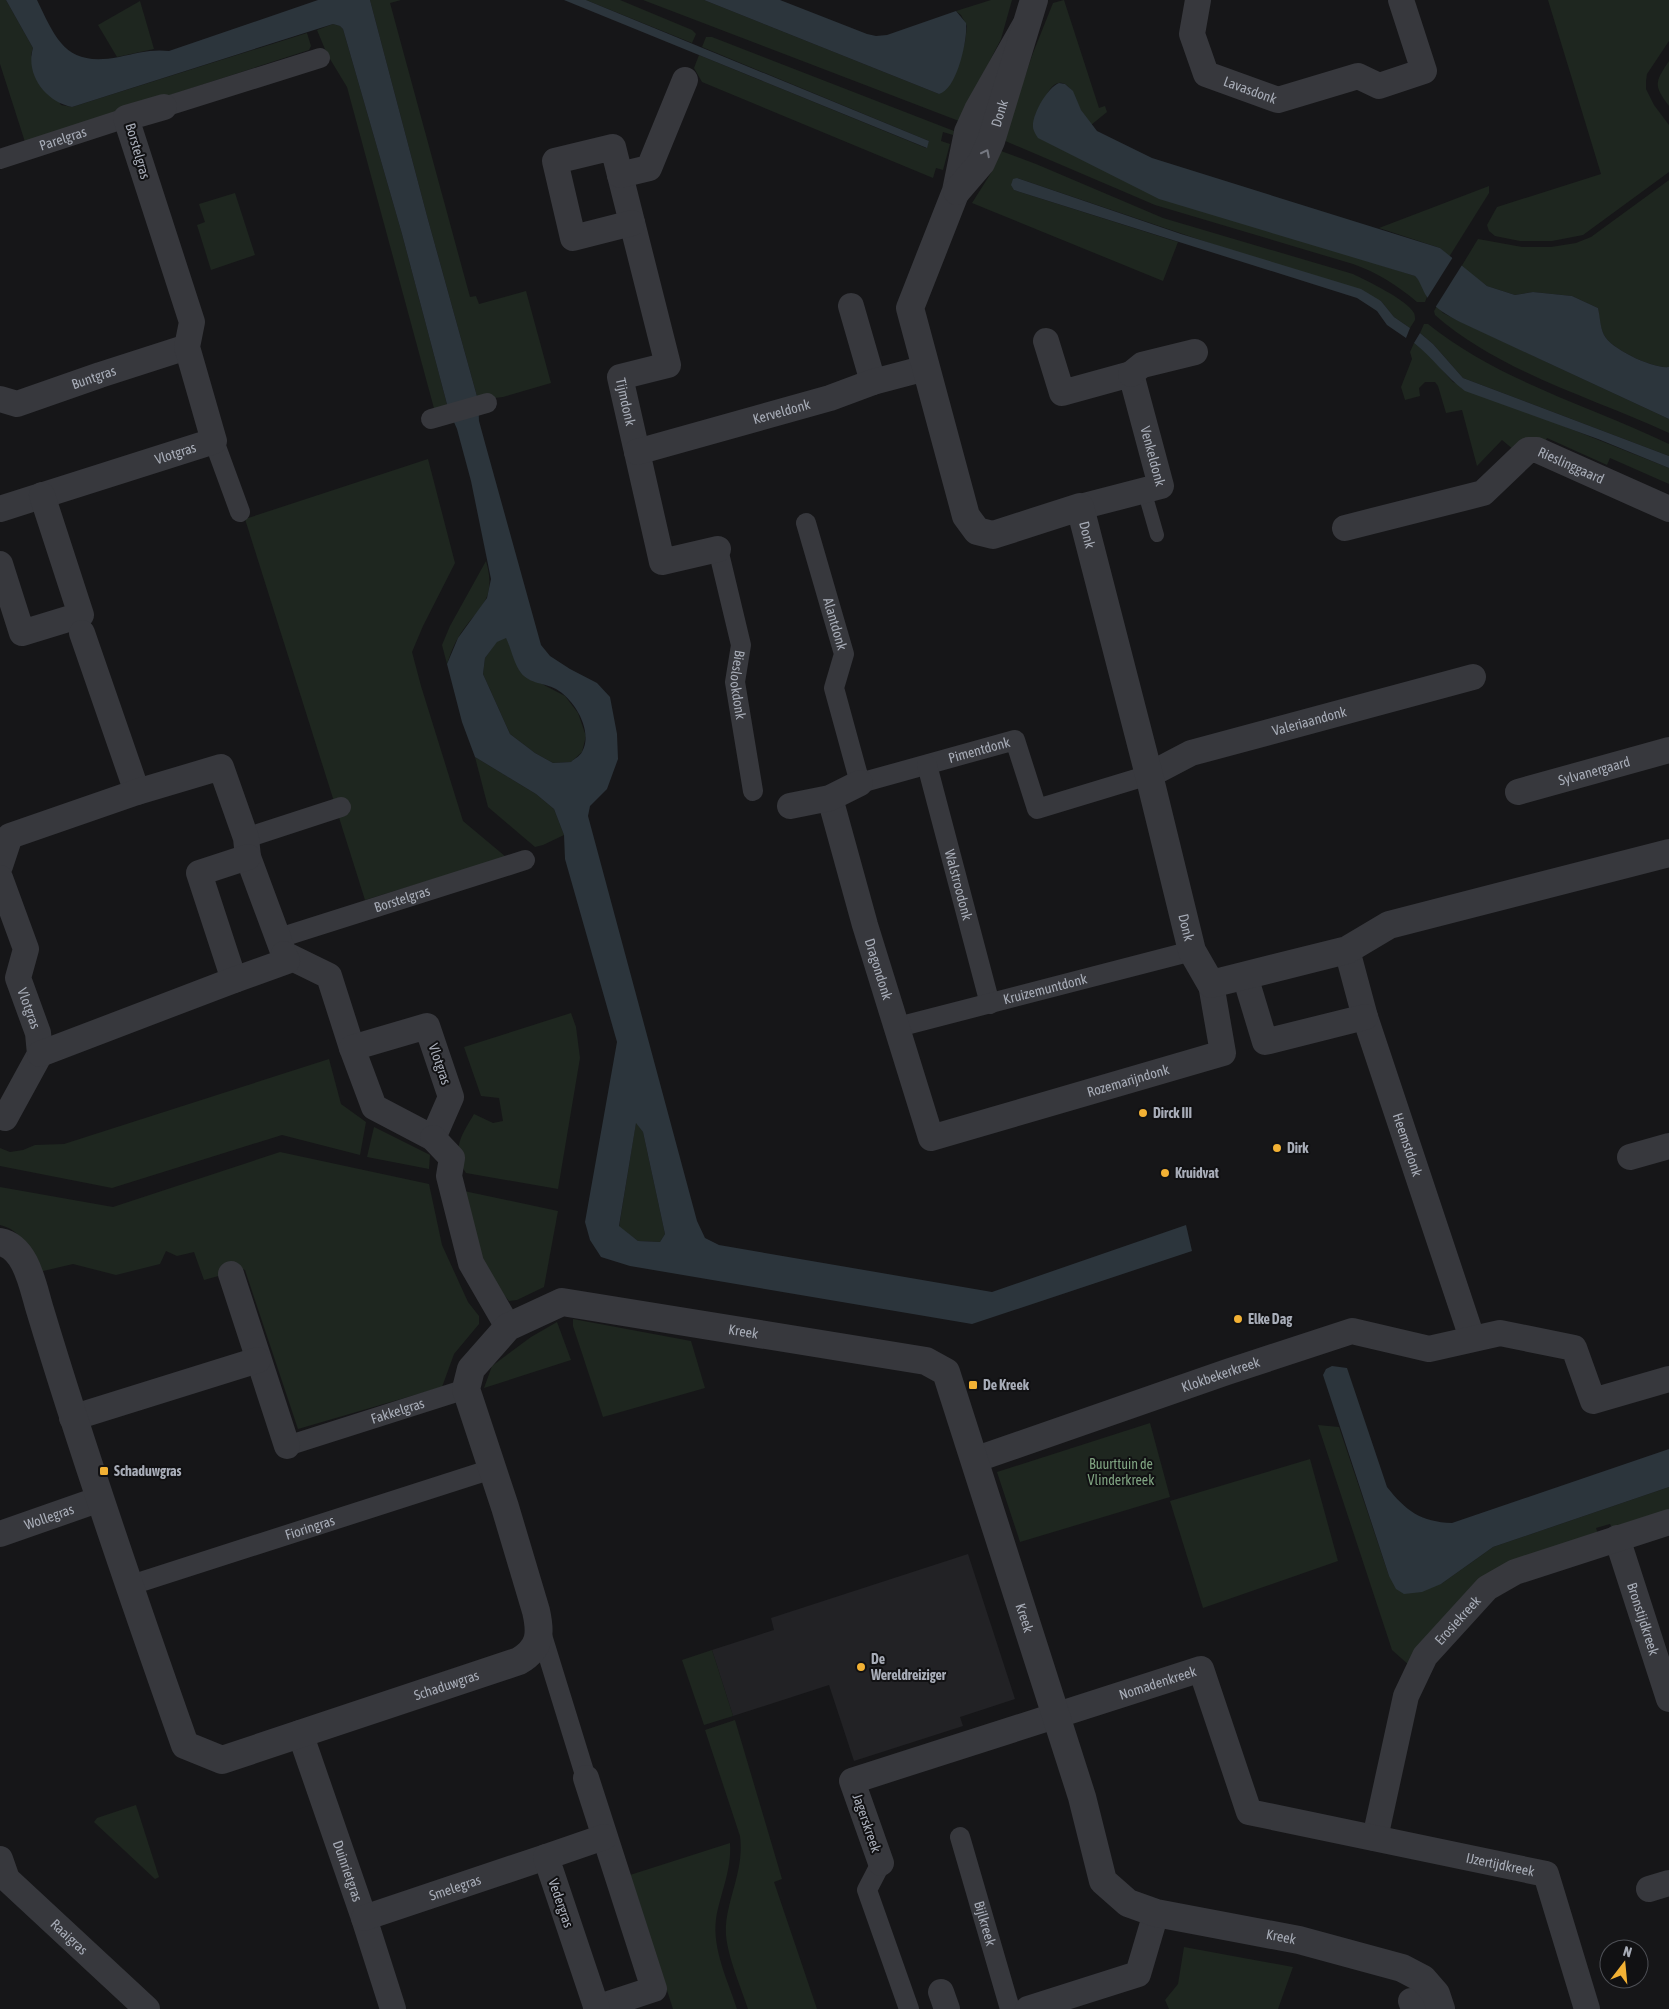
<svg xmlns="http://www.w3.org/2000/svg" width="1669" height="2009" font-family="'Asap Condensed',sans-serif">
<style>
.built{fill:#222225}
.green{fill:#1e261f}
.water{fill:#2c353c;fill-rule:evenodd}
.pier{fill:#161618}
.lines{fill:none;stroke-linecap:round;stroke-linejoin:round}
.service{stroke:#37383d;stroke-width:14}
.pedestrian{stroke:#37383d;stroke-width:20}
.minor{stroke:#37383d;stroke-width:26}
.tertiary{stroke:#37383d;stroke-width:28}
.oneway{stroke:#757881}
.poi-dot{fill:#f2b134;stroke:#111113;stroke-width:2}
.labels{text-anchor:middle;stroke-width:4;stroke-linejoin:round;paint-order:stroke}
.street-label{font-size:14px;fill:#a8adb8;stroke:#111113}
.poi-label{font-size:14px;font-weight:bold;fill:#a8adb8;stroke:#111113;text-anchor:start}
.park-label{font-size:14px;fill:#7fa381;stroke:#111113}
</style>
<rect width="100%" height="100%" fill="#161618"/>
<path class="built" d="M 968,1554 L 1015,1699 L 960,1717 L 963,1726 L 854,1761 L 829,1685 L 733,1716 L 712,1650 L 774,1630 L 771,1618 Z"/>
<g class="green">
<path d="M 0,0 L 6,0 L 33,48 L 31,55 L 61,105 L 72,107 L 307,33 L 311,46 L 309,50 L 25,142 L 0,64 Z"/>
<path d="M 370,0 L 401,0 L 390,3 L 470,297 L 476,296 L 479,304 L 526,291 L 551,383 L 503,397 L 478,400 L 427,216 Z"/>
<path d="M 586,0 L 620,0 L 692,30 L 696,34 L 692,43 Z"/>
<path d="M 643,0 L 704,0 L 939,94 L 959,64 L 965,42 L 967,26 L 961,15 L 956,11 L 991,0 L 1012,0 L 1001,39 L 959,121 Z"/>
<path d="M 1064,0 L 1099,108 L 1105,106 L 1107,112 L 1091,125 C 1087,120 1083,114 1080,109 C 1076,100 1068,75 1054,85 C 1048,89 1040,108 1035,115 L 1346,254 L 1415,276 L 1421,282 L 1427,297 L 1425,302 L 1417,302 C 1397,285 1378,273 1353,264 L 1155,205 L 1003,140 L 1033,53 L 1053,3 Z"/>
<path d="M 1548,0 L 1669,0 L 1669,41 L 1647,74 L 1646,81 L 1646,89 L 1654,105 L 1669,125 L 1669,172 L 1583,235 L 1552,241 L 1520,241 L 1495,236 L 1489,231 L 1487,225 L 1497,207 L 1601,174 Z"/>
<path d="M 140,1 L 154,49 L 117,57 L 98,25 Z"/>
<path d="M 333,24 L 340,26 L 343,29 L 402,234 L 448,408 L 435,412 L 347,87 L 327,54 L 317,30 Z"/>
<path d="M 706,37 L 712,37 L 954,131 L 953,135 L 943,132 L 941,141 L 950,144 L 943,170 L 936,168 L 933,178 L 702,82 L 694,68 L 699,55 L 926,148 L 929,141 L 702,47 Z"/>
<path d="M 1669,61 L 1669,106 C 1653,85 1655,82 1669,61 Z"/>
<path d="M 1001,151 L 1036,164 L 1163,218 L 1353,274 C 1367,281 1406,299 1414,313 C 1415,315 1415,318 1415,320 L 1410,328 L 1394,317 L 1381,301 L 1017,178 L 1014,190 L 1178,242 L 1163,281 L 972,203 L 991,173 Z"/>
<path d="M 1669,180 L 1669,367 C 1653,369 1611,349 1604,335 C 1600,327 1599,316 1598,308 L 1572,296 L 1533,292 L 1515,295 L 1487,286 L 1461,267 L 1478,239 L 1522,247 L 1551,247 L 1576,243 L 1591,237 Z"/>
<path d="M 1489,186 L 1489,193 L 1449,257 L 1440,248 L 1379,228 Z"/>
<path d="M 235,193 L 255,255 L 211,270 L 197,225 L 205,222 L 199,204 Z"/>
<path d="M 1437,306 L 1443,313 L 1461,322 L 1669,419 L 1669,433 C 1593,398 1498,371 1435,315 L 1434,311 Z"/>
<path d="M 1424,324 L 1428,324 C 1499,381 1588,405 1669,444 L 1669,456 L 1463,378 L 1433,344 L 1420,333 Z"/>
<path d="M 1414,343 L 1429,355 L 1453,382 L 1669,468 L 1669,484 L 1610,458 L 1607,465 L 1547,438 L 1544,445 L 1514,450 L 1502,440 L 1477,466 L 1462,410 L 1446,413 L 1438,386 L 1435,382 L 1425,382 L 1419,388 L 1420,396 L 1405,400 L 1401,387 L 1412,359 L 1410,352 Z"/>
<path d="M 428,459 L 455,563 L 423,626 L 412,652 L 421,686 L 463,821 L 506,857 L 365,900 L 245,519 Z"/>
<path d="M 486,561 C 498,603 477,606 458,638 C 453,646 450,655 447,664 L 442,645 L 450,626 Z"/>
<path d="M 506,637 L 521,673 L 565,696 L 578,713 L 586,736 L 582,752 L 571,762 L 553,763 L 535,753 L 510,734 L 483,674 L 485,658 L 497,641 Z"/>
<path d="M 475,757 L 536,794 L 554,809 L 564,835 L 543,845 L 535,847 L 488,807 Z"/>
<path d="M 571,1013 L 576,1027 L 580,1058 L 558,1189 L 466,1173 C 450,1149 462,1135 474,1114 L 493,1123 L 503,1121 L 499,1098 L 481,1096 L 464,1047 Z"/>
<path d="M 329,1059 L 341,1104 L 366,1122 L 360,1155 L 282,1135 L 112,1188 L 0,1166 L 0,1148 L 10,1152 L 23,1150 L 35,1145 L 64,1144 Z"/>
<path d="M 636,1122 L 643,1132 L 665,1234 L 660,1242 L 638,1241 L 619,1227 Z"/>
<path d="M 374,1127 L 430,1155 L 429,1169 L 367,1157 Z"/>
<path d="M 280,1152 L 429,1184 L 442,1245 L 468,1302 L 479,1316 L 479,1324 L 454,1354 L 442,1387 L 298,1429 L 245,1270 L 227,1263 L 222,1275 L 204,1280 L 194,1252 L 177,1256 L 166,1251 L 160,1264 L 116,1275 L 73,1264 L 39,1272 C 30,1253 23,1230 0,1225 L 0,1187 L 113,1207 Z"/>
<path d="M 464,1191 L 558,1211 L 544,1287 L 517,1300 L 509,1301 L 485,1272 Z"/>
<path d="M 573,1319 L 691,1341 L 705,1388 L 603,1417 L 573,1326 Z"/>
<path d="M 557,1322 L 571,1360 L 484,1388 L 492,1366 L 531,1337 Z"/>
<path d="M 1150,1423 L 1170,1497 L 1020,1542 L 997,1472 Z"/>
<path d="M 1318,1425 L 1339,1427 L 1389,1576 L 1441,1584 L 1493,1547 L 1669,1487 L 1669,1511 L 1613,1530 L 1610,1524 L 1596,1528 L 1598,1534 L 1510,1563 L 1410,1666 L 1392,1650 Z"/>
<path d="M 1310,1459 L 1338,1561 L 1203,1608 L 1170,1501 Z"/>
<path d="M 712,1650 L 733,1716 L 704,1725 L 682,1660 Z"/>
<path d="M 735,1720 L 782,1879 L 774,1882 L 817,2009 L 748,2009 C 741,1987 728,1958 726,1935 C 724,1903 745,1872 740,1836 L 705,1730 Z"/>
<path d="M 136,1805 L 159,1877 L 155,1879 L 94,1822 L 97,1818 Z"/>
<path d="M 730,1843 C 732,1870 720,1894 716,1919 C 712,1949 728,1981 737,2009 L 673,2009 L 630,1875 Z"/>
<path d="M 1184,1947 L 1293,1967 L 1278,2009 L 1169,2009 L 1165,2000 L 1178,1984 Z"/>
</g>
<g class="water">
<path d="M 6,0 L 37,0 C 57,42 67,67 119,57 C 137,53 152,49 169,51 L 318,0 L 370,0 L 427,216 L 478,400 L 479,421 L 485,443 L 541,645 L 550,656 L 570,669 L 597,683 L 610,697 L 617,734 L 618,759 L 607,789 L 590,806 L 588,816 L 697,1221 L 705,1238 L 719,1245 L 992,1292 L 1186,1225 L 1192,1251 L 972,1324 L 630,1266 L 601,1257 L 590,1240 L 585,1222 L 617,1042 L 565,859 L 564,835 L 554,809 L 536,794 L 475,757 L 462,722 L 447,664 L 458,638 L 487,598 L 491,579 L 471,481 L 457,429 L 448,408 L 402,234 L 343,29 L 340,26 L 333,24 L 72,107 C 46,102 25,75 33,48 ZM 506,638 C 511,648 514,664 521,673 C 530,684 545,683 556,689 C 574,699 594,731 582,752 C 580,756 574,759 571,762 L 553,763 L 535,753 L 510,734 L 483,674 L 485,658 L 497,642 ZM 636,1123 L 643,1132 L 665,1234 L 660,1242 L 638,1241 L 619,1226 Z"/>
<path d="M 564,0 L 586,0 L 929,141 L 927,148 Z"/>
<path d="M 704,0 L 780,0 L 867,34 L 876,36 L 887,35 L 956,11 L 966,23 C 968,39 957,90 939,94 Z"/>
<path d="M 1059,83 L 1065,84 L 1073,91 L 1081,110 L 1097,131 L 1152,158 L 1440,248 L 1487,286 L 1515,295 L 1533,292 L 1572,296 L 1598,308 C 1600,316 1600,327 1604,335 C 1611,349 1653,369 1669,367 L 1669,419 L 1460,322 C 1449,316 1435,309 1427,297 C 1422,290 1421,282 1415,276 L 1159,199 L 1038,138 C 1036,135 1033,130 1033,127 C 1032,114 1048,87 1059,83 Z"/>
<path d="M 1017,178 L 1181,234 L 1361,289 L 1381,301 L 1394,317 L 1410,328 L 1406,338 L 1387,325 L 1377,311 L 1357,298 L 1014,190 L 1011,185 L 1013,179 Z"/>
<path d="M 1420,333 L 1433,344 L 1463,378 L 1669,456 L 1669,468 L 1598,439 L 1465,391 C 1446,377 1433,358 1414,343 Z"/>
<path d="M 1332,1366 L 1347,1368 L 1387,1487 C 1406,1511 1421,1522 1452,1523 L 1669,1449 L 1669,1487 L 1493,1547 L 1441,1584 L 1422,1592 L 1404,1594 L 1396,1589 L 1389,1576 L 1323,1375 L 1326,1369 Z"/>
</g>
<path class="pier" d="M 1453,257 L 1462,265 L 1435,308 L 1426,300 Z"/>
<g class="lines">
<path class="service" d="M 1144,490 L 1157,535"/>
<g class="pedestrian">
<path d="M 164,107 L 320,58"/>
<path id="s1" d="M 0,159 L 126,118"/>
<path d="M 431,419 L 487,403"/>
<path d="M 214,441 L 240,512"/>
<path id="s2" d="M 806,523 L 844,654 L 834,688 L 860,783 L 1015,740 L 1037,809 L 1149,775"/>
<path id="s3" d="M 718,549 L 741,645 L 735,682 L 753,791"/>
<path id="s4" d="M 927,765 L 990,1004"/>
<path d="M 246,838 L 341,807"/>
<path id="s5" d="M 279,938 L 525,860"/>
<path id="s6" d="M 898,1027 L 1192,951"/>
<path id="s7" d="M 287,1446 L 466,1389"/>
<path id="s8" d="M 128,1586 L 492,1469"/>
<path d="M 540,1629 L 586,1778"/>
<path id="s9" d="M 960,1837 L 1010,2009"/>
<path d="M 881,1863 L 867,1890 L 909,2009"/>
</g>
<g class="minor">
<path id="s10" d="M 1198,0 L 1192,34 L 1206,74 L 1278,100 L 1358,76 L 1379,86 L 1424,71 L 1401,0"/>
<path id="s11" d="M 620,175 L 668,365 L 620,377 L 662,562 L 718,549"/>
<path d="M 632,223 L 573,238 L 555,161 L 613,147 L 620,175 L 649,168 L 685,80"/>
<path d="M 851,306 L 873,382"/>
<path id="s12" d="M 1046,341 L 1062,393 L 1131,374 L 1161,486 L 1080,507"/>
<path d="M 1131,374 L 1142,365 L 1195,352"/>
<path id="s13" d="M 0,399 L 17,404 L 100,375 L 187,347"/>
<path id="s14" d="M 637,452 L 830,398 L 873,382 L 926,368"/>
<path id="s15" d="M 0,509 L 214,441 L 187,347 L 192,322 L 126,118 L 164,107"/>
<path id="s16" d="M 1345,528 L 1483,493 L 1528,450 L 1537,450 L 1669,509"/>
<path d="M 0,564 L 22,633 L 81,615 L 42,495"/>
<path d="M 82,633 L 137,792"/>
<path id="s17" d="M 1149,775 L 1191,753 L 1473,677"/>
<path id="s18" d="M 1518,792 L 1669,750"/>
<path id="s19" d="M 830,798 L 865,925 L 931,1138 L 1223,1053 L 1211,984"/>
<path d="M 790,806 L 830,798 L 860,783"/>
<path d="M 0,866 L 10,836 L 137,792 L 221,767 L 246,838 L 248,857 L 284,954 L 329,976 L 352,1048"/>
<path id="s20" d="M 0,878 L 26,949 L 18,978 L 38,1033 L 40,1054 L 5,1118"/>
<path id="s21" d="M 1347,950 L 1365,1017 L 1472,1338"/>
<path d="M 1245,976 L 1265,1042 L 1365,1017"/>
<path d="M 234,980 L 199,873 L 248,857"/>
<path d="M 427,1026 L 451,1097 L 433,1138 L 374,1107 L 352,1048 Z"/>
<path d="M 40,1054 L 234,980 L 287,961 L 284,954"/>
<path d="M 433,1138 L 452,1158 L 449,1176 L 471,1263 L 508,1327"/>
<path d="M 1630,1157 L 1669,1146"/>
<path d="M 231,1274 L 287,1446"/>
<path d="M 72,1418 L 258,1360"/>
<path id="s22" d="M 974,1460 L 1227,1372 L 1352,1331 L 1429,1349 L 1500,1333 L 1574,1348 L 1593,1401 L 1669,1379"/>
<path id="s23" d="M 0,1534 L 100,1499"/>
<path id="s24" d="M 1617,1538 L 1669,1699"/>
<path id="s25" d="M 300,1733 L 364,1918 L 393,2009"/>
<path d="M 586,1778 L 654,1989 L 596,2008"/>
<path id="s26" d="M 1375,1838 L 1406,1696 L 1425,1656 L 1487,1588 L 1515,1572 L 1669,1522"/>
<path id="s27" d="M 0,1859 L 7,1879 L 147,2009"/>
<path id="s28" d="M 881,1863 L 852,1781 L 1201,1669 L 1249,1812 L 1546,1874 L 1587,2009"/>
<path d="M 1649,1889 L 1669,1883"/>
<path id="s29" d="M 364,1918 L 546,1857"/>
<path d="M 941,1992 L 947,2009"/>
<path d="M 1411,2001 L 1414,2009"/>
<path d="M 597,2009 L 546,1857 L 604,1837"/>
<path d="M 1028,2009 L 1138,1974 L 1156,1913"/>
</g>
<g class="tertiary">
<path id="s30" d="M 1025,27 L 978,110 L 968,132 L 956,191 L 910,308 L 966,516 L 977,531 L 993,535 L 1080,507 L 1149,775 L 1192,951 L 1211,984 L 1347,950 L 1389,925 L 1669,853"/>
<path id="s31" d="M 957,191 L 981,163 L 991,141 L 1034,0"/>
<path id="s32" d="M 0,1242 C 27,1247 33,1288 40,1310 C 84,1456 134,1601 185,1745 L 222,1760 L 519,1661 C 541,1648 541,1633 536,1611 L 505,1507 L 466,1389 L 471,1369 L 508,1327 L 562,1302 L 926,1361 L 946,1372 L 1082,1797 L 1103,1881 L 1128,1903 L 1156,1913 L 1299,1940 L 1402,1968 L 1423,1979 L 1436,1994 L 1441,2009"/>
</g>
</g>
<defs><path id="oneway-chevron" d="M-2-3.5L2.5 0L-2 3.5" fill="none" stroke-width="1.6" stroke-linecap="round" stroke-linejoin="round" transform="scale(1.25)"/></defs>
<use class="oneway" href="#oneway-chevron" transform="translate(986 153) rotate(-63)"/>
<g class="poi-dot">
<circle cx="1143" cy="1113" r="5"/>
<circle cx="1277" cy="1148" r="5"/>
<circle cx="1165" cy="1173" r="5"/>
<circle cx="1238" cy="1319" r="5"/>
<rect x="968" y="1380" width="10" height="10" rx="2.5"/>
<rect x="99" y="1466" width="10" height="10" rx="2.5"/>
<circle cx="861" cy="1667" r="5"/>
</g>
<g class="labels">
<g class="street-label">
<text dy="5" stroke="none"><textPath href="#s10" startOffset="124">Lavasdonk</textPath></text>
<text dy="5" stroke="none"><textPath href="#s31" startOffset="90">Donk</textPath></text>
<text dy="5" stroke="none"><textPath href="#s1" startOffset="66">Parelgras</textPath></text>
<text transform="translate(138 151) rotate(74)" y="5">Borstelgras</text>
<text dy="5" stroke="none"><textPath href="#s13" startOffset="99">Buntgras</textPath></text>
<text dy="5" stroke="none"><textPath href="#s11" startOffset="271">Tijmdonk</textPath></text>
<text dy="5" stroke="none"><textPath href="#s14" startOffset="150">Kerveldonk</textPath></text>
<text dy="5" stroke="none"><textPath href="#s15" startOffset="184">Vlotgras</textPath></text>
<text dy="5" stroke="none"><textPath href="#s12" startOffset="211">Venkeldonk</textPath></text>
<text dy="5" stroke="none"><textPath href="#s16" startOffset="251">Rieslinggaard</textPath></text>
<text dy="5" stroke="none"><textPath href="#s30" startOffset="676">Donk</textPath></text>
<text dy="5" stroke="none"><textPath href="#s2" startOffset="105">Alantdonk</textPath></text>
<text dy="5" stroke="none"><textPath href="#s3" startOffset="139">Bieslookdonk</textPath></text>
<text dy="5" stroke="none"><textPath href="#s17" startOffset="170">Valeriaandonk</textPath></text>
<text dy="5" stroke="none"><textPath href="#s2" startOffset="394">Pimentdonk</textPath></text>
<text dy="5" stroke="none"><textPath href="#s18" startOffset="79">Sylvanergaard</textPath></text>
<text dy="5" stroke="none"><textPath href="#s4" startOffset="124">Walstroodonk</textPath></text>
<text dy="5" stroke="none"><textPath href="#s5" startOffset="129">Borstelgras</textPath></text>
<text dy="5" stroke="none"><textPath href="#s30" startOffset="1081">Donk</textPath></text>
<text dy="5" stroke="none"><textPath href="#s19" startOffset="178">Dragondonk</textPath></text>
<text dy="5" stroke="none"><textPath href="#s6" startOffset="152">Kruizemuntdonk</textPath></text>
<text dy="5" stroke="none"><textPath href="#s20" startOffset="138">Vlotgras</textPath></text>
<text transform="translate(440 1064) rotate(71)" y="5">Vlotgras</text>
<text dy="5" stroke="none"><textPath href="#s19" startOffset="560">Rozemarijndonk</textPath></text>
<text dy="5" stroke="none"><textPath href="#s21" startOffset="204">Heemstdonk</textPath></text>
<text dy="5" stroke="none"><textPath href="#s32" startOffset="1505">Kreek</textPath></text>
<text dy="5" stroke="none"><textPath href="#s22" startOffset="261">Klokbekerkreek</textPath></text>
<text dy="5" stroke="none"><textPath href="#s7" startOffset="116">Fakkelgras</textPath></text>
<text dy="5" stroke="none"><textPath href="#s23" startOffset="52">Wollegras</textPath></text>
<text dy="5" stroke="none"><textPath href="#s8" startOffset="191">Fioringras</textPath></text>
<text dy="5" stroke="none"><textPath href="#s32" startOffset="1971">Kreek</textPath></text>
<text dy="5" stroke="none"><textPath href="#s24" startOffset="85">Bronstijdkreek</textPath></text>
<text dy="5" stroke="none"><textPath href="#s26" startOffset="238">Erosiekreek</textPath></text>
<text dy="5" stroke="none"><textPath href="#s28" startOffset="408">Nomadenkreek</textPath></text>
<text dy="5" stroke="none"><textPath href="#s32" startOffset="818">Schaduwgras</textPath></text>
<text transform="translate(867 1823) rotate(71)" y="5">Jagerskreek</text>
<text dy="5" stroke="none"><textPath href="#s28" startOffset="861">IJzertijdkreek</textPath></text>
<text dy="5" stroke="none"><textPath href="#s25" startOffset="146">Duinrietgras</textPath></text>
<text dy="5" stroke="none"><textPath href="#s29" startOffset="96">Smelegras</textPath></text>
<text transform="translate(561 1903) rotate(71)" y="5">Vedergras</text>
<text dy="5" stroke="none"><textPath href="#s9" startOffset="90">Bijlkreek</textPath></text>
<text dy="5" stroke="none"><textPath href="#s27" startOffset="106">Raaigras</textPath></text>
<text dy="5" stroke="none"><textPath href="#s32" startOffset="2436">Kreek</textPath></text>
</g>
<g class="poi-label">
<text x="1153" y="1118">Dirck III</text>
<text x="1287" y="1153">Dirk</text>
<text x="1175" y="1178">Kruidvat</text>
<text x="1248" y="1324">Elke Dag</text>
<text x="983" y="1390">De Kreek</text>
<text x="114" y="1476">Schaduwgras</text>
<text x="871" y="1664">De<tspan x="871" dy="16">Wereldreiziger</tspan></text>
</g>
<g class="park-label">
<text x="1121" y="1469">Buurttuin de<tspan x="1121" dy="16">Vlinderkreek</tspan></text>
</g>
</g>
<g transform="translate(1624 1964) rotate(16)"><circle r="24" fill="#111113" stroke="#4d4f55"/>
<path d="M0-4L9 19L0 12L-9 19Z" fill="#f2b134"/>
<text y="-8" font-size="14" font-weight="bold" text-anchor="middle" fill="#a8adb8">N</text>
</g>
</svg>
